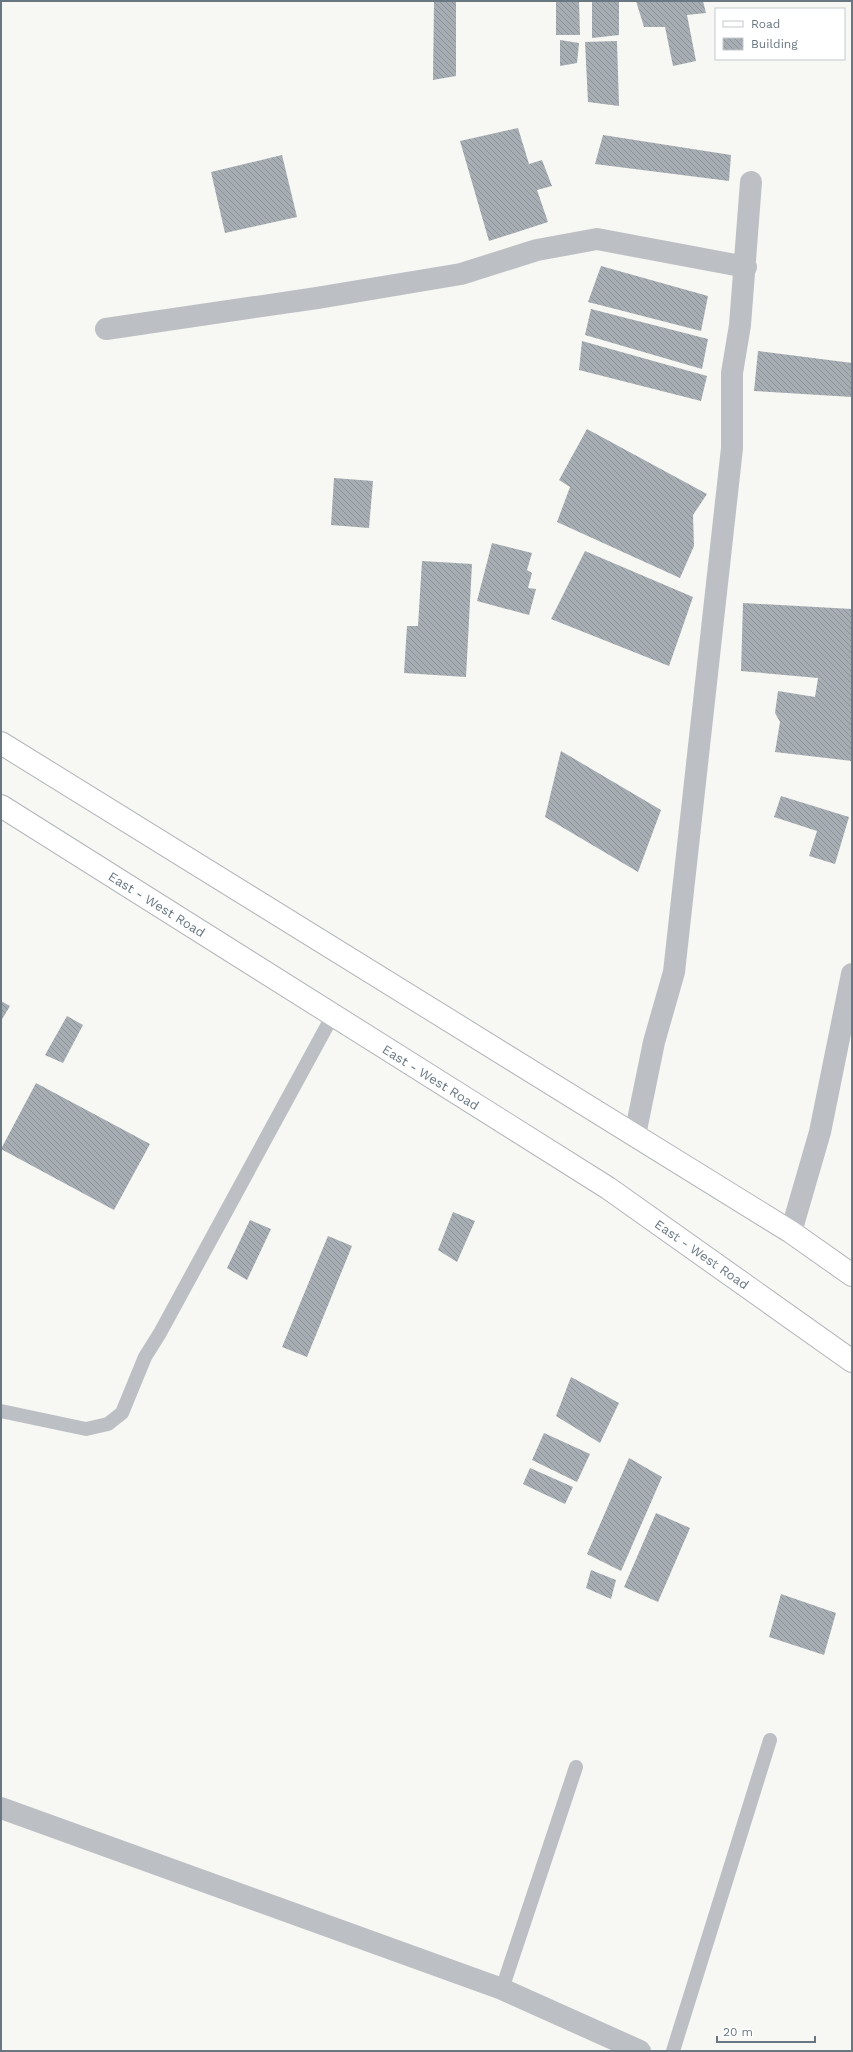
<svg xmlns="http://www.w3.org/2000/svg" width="853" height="2052" font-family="'Work Sans',sans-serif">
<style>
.building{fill:url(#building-back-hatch)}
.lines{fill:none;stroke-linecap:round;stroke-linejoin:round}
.primary-casing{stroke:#b0b5b8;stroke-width:24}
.service{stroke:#bcc0c4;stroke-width:14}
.minor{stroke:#bcc0c4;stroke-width:22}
.primary{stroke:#fff;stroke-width:22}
.labels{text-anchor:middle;stroke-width:4;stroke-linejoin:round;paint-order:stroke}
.street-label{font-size:13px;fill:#697782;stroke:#fff}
</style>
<defs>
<pattern id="building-back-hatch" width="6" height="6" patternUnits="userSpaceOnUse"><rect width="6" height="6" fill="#a7aeb3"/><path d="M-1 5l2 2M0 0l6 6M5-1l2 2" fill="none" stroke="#8c9297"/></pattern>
</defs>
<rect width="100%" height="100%" fill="#f7f7f4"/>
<g class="building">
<path d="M 434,1 L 456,1 L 456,76 L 433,80 Z"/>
<path d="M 556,1 L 579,1 L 580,35 L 556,35 Z"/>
<path d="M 592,1 L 619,1 L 619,35 L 592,38 Z"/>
<path d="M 636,1 L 703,1 L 706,13 L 687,15 L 696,61 L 673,66 L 665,27 L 644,27 Z"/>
<path d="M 560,40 L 579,43 L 577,63 L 560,66 Z"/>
<path d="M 617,41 L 619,106 L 588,102 L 585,42 Z"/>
<path d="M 518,128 L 529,164 L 542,160 L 552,186 L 537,190 L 548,222 L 489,241 L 460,141 Z"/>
<path d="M 603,135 L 731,155 L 729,181 L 595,164 Z"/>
<path d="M 282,155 L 297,217 L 225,233 L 211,172 Z"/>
<path d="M 601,266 L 708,296 L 701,331 L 588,302 Z"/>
<path d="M 591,309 L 708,339 L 702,369 L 585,335 Z"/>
<path d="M 582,341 L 707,376 L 701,401 L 579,370 Z"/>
<path d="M 758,351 L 852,363 L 852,397 L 754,391 Z"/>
<path d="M 587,429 L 707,494 L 693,515 L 694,546 L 680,578 L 557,522 L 570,487 L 559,480 Z"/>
<path d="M 334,478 L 373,481 L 369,528 L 331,525 Z"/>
<path d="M 492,543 L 532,553 L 527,570 L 532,573 L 528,588 L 536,589 L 529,615 L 477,601 Z"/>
<path d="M 585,551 L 693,597 L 669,666 L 551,619 Z"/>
<path d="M 422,561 L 472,564 L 466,677 L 404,673 L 407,626 L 418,626 Z"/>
<path d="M 743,603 L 852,609 L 852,761 L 775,752 L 780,722 L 775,713 L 778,691 L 815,697 L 818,678 L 741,671 Z"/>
<path d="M 561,751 L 661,810 L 638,872 L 545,817 Z"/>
<path d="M 781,796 L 849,817 L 835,864 L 809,856 L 817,831 L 774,817 Z"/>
<path d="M 1,1001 L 10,1006 L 1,1021 Z"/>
<path d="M 67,1016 L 83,1025 L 63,1063 L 45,1055 Z"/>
<path d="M 36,1083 L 150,1144 L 114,1210 L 1,1149 Z"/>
<path d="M 453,1212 L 475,1221 L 457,1262 L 438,1250 Z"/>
<path d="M 250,1220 L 271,1229 L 247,1280 L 227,1268 Z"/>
<path d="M 328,1236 L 352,1246 L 307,1357 L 282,1347 Z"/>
<path d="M 571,1377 L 619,1403 L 600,1443 L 556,1416 Z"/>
<path d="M 544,1433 L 590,1454 L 577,1482 L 532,1460 Z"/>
<path d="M 629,1458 L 662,1477 L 621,1571 L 587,1554 Z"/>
<path d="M 530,1468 L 573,1487 L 565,1504 L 523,1484 Z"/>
<path d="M 656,1513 L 690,1528 L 658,1602 L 624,1587 Z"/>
<path d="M 591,1570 L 616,1580 L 611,1599 L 586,1588 Z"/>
<path d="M 781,1594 L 836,1613 L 824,1655 L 769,1637 Z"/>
</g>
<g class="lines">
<g class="primary-casing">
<g id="primary">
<path d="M 1,743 L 791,1232 L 852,1275"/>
<path d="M 1,806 L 608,1188 L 852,1361"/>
</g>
</g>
<g class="service">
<path d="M 1,1411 L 86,1429 L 108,1424 L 122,1413 L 145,1357 L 160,1333 L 333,1015"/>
<path d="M 502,1989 L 576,1767"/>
<path d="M 673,2051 L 770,1740"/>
</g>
<g class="minor">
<path d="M 106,329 L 317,298 L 461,274 L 537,250 L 597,239 L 746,267"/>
<path d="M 635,1135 L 654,1042 L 674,972 L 732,448 L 732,373 L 740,325 L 751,182"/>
<path d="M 791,1232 L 820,1132 L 852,974"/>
<path d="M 1,1808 L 502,1989 L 640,2051"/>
</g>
<use href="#primary" class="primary"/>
</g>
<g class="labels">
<g class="street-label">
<text transform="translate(157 904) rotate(32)" y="5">East - West Road</text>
<text transform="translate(431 1077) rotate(32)" y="5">East - West Road</text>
<text transform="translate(702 1254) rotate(35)" y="5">East - West Road</text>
</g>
</g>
<rect width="853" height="2052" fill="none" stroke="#697782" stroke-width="4"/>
<rect x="715" y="8" width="130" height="52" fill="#ffffff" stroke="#c3c9cd"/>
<rect x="723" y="21" width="20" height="6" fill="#ffffff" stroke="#c3c9cd"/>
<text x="751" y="28" font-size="12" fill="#697782">Road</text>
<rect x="723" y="38" width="20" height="12" fill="url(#building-back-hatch)" stroke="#c3c9cd"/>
<text x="751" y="48" font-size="12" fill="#697782">Building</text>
<path d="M717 2036v6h98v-6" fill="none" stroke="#697782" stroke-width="2"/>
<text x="723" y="2036" font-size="12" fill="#697782" stroke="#ffffff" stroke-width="3" paint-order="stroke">20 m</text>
</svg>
